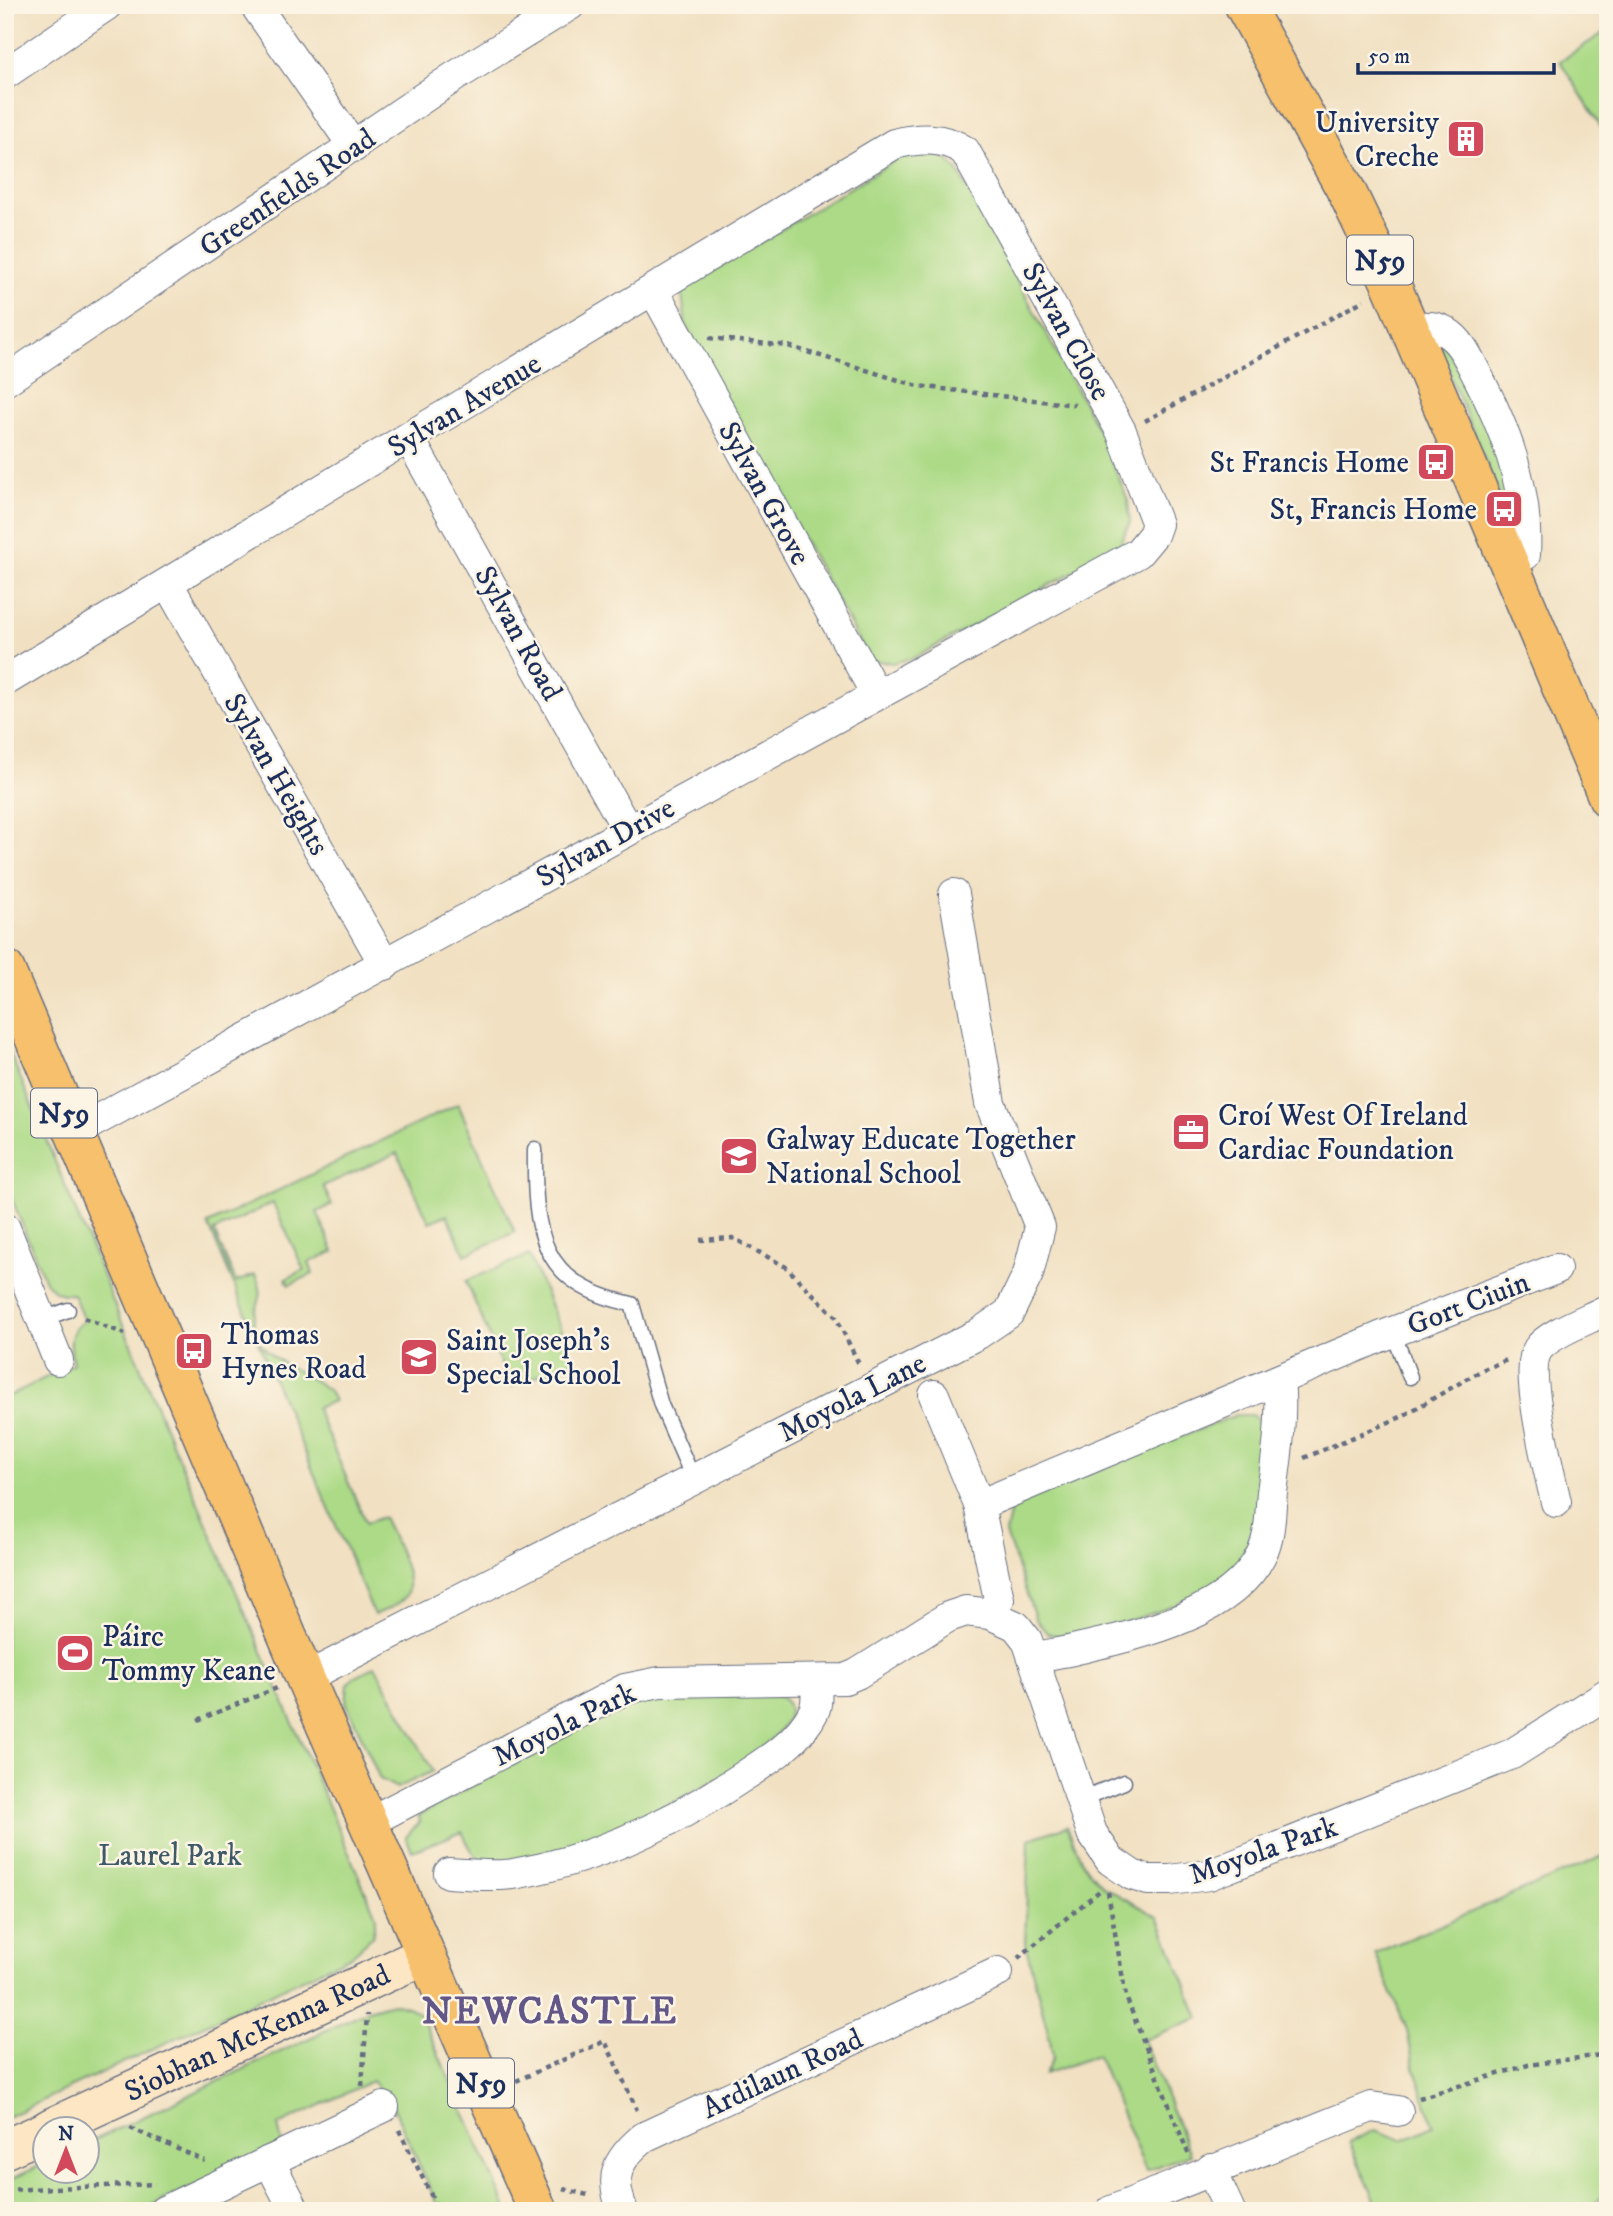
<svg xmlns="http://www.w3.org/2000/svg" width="1613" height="2216" font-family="'IM FELL DW Pica',serif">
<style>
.green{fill:#acda86;stroke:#648472;stroke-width:2}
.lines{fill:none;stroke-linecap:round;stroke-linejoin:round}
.lane-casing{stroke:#666d81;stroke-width:17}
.street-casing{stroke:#666d81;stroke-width:32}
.secondary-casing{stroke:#666d81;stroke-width:41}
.primary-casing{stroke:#666d81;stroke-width:41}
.path{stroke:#666d81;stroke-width:4.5;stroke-dasharray:5 5;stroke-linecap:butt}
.lane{stroke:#fff;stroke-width:14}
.street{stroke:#fff;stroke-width:30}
.secondary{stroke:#fce6c4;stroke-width:38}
.primary{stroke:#f7c06c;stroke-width:38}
.labels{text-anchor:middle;stroke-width:5;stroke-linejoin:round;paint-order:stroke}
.shield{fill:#fcf5e5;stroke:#5e6a86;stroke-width:2}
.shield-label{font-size:28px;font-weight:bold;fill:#1b2f5e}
.poi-label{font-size:30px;fill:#1b2f5e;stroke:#fcf5e5;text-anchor:start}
.street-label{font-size:30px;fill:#1b2f5e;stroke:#fcf5e5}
.park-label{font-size:30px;fill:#3f5a68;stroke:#fcf5e5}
.district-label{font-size:37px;font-weight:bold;letter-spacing:2px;fill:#625788;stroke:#fcf5e5}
</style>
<rect width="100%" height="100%" fill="#fcf5e5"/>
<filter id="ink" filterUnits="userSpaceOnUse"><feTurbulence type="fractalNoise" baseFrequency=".0143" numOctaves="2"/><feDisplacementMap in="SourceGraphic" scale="14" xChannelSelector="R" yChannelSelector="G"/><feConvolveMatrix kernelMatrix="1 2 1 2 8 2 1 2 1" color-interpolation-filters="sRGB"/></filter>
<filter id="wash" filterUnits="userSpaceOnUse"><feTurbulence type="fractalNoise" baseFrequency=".00686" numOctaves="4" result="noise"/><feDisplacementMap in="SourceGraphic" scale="28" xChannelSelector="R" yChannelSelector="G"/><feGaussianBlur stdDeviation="1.57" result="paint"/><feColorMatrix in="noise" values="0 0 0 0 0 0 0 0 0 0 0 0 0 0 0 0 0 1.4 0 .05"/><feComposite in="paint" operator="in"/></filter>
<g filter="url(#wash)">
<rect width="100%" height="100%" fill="#f1e0c1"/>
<g class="green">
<path d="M 1608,30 L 1608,124 L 1602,128 L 1560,61 Z"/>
<path d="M 924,154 L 945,157 L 957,169 L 1104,440 L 1128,501 L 1130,522 L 1118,548 L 914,658 L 893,663 L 870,660 L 686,327 L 682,294 L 690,285 L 901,157 Z"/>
<path d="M 1435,339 L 1443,340 L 1504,458 L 1512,526 Z"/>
<path d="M 5,1041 L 169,1436 L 376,1916 L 372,1937 L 351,1956 L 5,2118 L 5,1398 L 73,1364 C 70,1346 67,1331 84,1321 L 73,1294 C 59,1295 53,1292 45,1281 L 5,1182 Z"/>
<path d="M 458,1104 L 515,1232 L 465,1255 L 447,1215 L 429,1222 L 397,1153 L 323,1186 L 332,1205 L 317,1212 L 334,1252 L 309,1262 L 313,1274 L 289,1285 L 286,1279 L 304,1270 L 273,1203 L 214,1231 L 236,1282 L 255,1275 C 268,1299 254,1302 254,1323 C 254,1359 307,1371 329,1391 L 334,1401 L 316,1408 L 366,1523 L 383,1517 C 391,1535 420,1583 403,1599 C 396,1607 383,1611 374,1615 L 208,1224 Z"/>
<path d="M 529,1255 L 574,1360 L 511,1387 L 466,1281 Z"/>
<path d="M 1236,1415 L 1252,1415 L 1265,1426 L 1267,1434 C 1255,1543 1262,1578 1147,1615 C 1121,1624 1091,1635 1064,1637 L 1047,1633 L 1036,1620 L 1006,1534 L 1011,1509 L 1034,1495 Z"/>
<path d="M 375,1666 L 433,1771 L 397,1788 L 380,1779 L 346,1702 L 348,1685 L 354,1677 Z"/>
<path d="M 777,1695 C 854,1732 539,1881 484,1861 C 473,1857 467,1842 462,1832 L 412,1851 L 406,1837 L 420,1821 L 418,1816 L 580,1726 L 644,1696 Z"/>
<path d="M 1067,1826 L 1083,1864 L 1104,1887 L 1158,1917 L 1199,2018 L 1143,2040 L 1190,2154 L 1146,2171 L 1097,2055 L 1045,2074 L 1053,2058 L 1050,2040 L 1025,1943 L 1029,1839 Z"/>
<path d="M 1608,1854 L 1608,2192 L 1585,2211 L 1380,2211 L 1349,2142 L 1375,2130 L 1402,2140 L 1434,2126 L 1414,2067 L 1407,2030 L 1375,1953 Z"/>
<path d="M 392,2003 L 411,2008 L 421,2015 L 508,2211 L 440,2211 L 393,2106 L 372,2081 L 278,2125 L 282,2144 L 141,2211 L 5,2211 L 5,2182 L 45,2163 L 46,2170 L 88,2170 L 88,2143 L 371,2009 Z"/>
</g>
</g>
<g filter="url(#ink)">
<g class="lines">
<g class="lane-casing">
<g id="lane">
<path d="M 535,1149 C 534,1232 539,1285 632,1304 L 661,1405 L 693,1478"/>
<path d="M 41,1320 L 68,1310"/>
<path d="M 1393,1332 L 1410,1377"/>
<path d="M 1081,1799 L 1124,1782"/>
</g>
</g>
<g class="street-casing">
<g id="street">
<path d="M 255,5 L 354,147"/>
<path d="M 5,74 L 107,5"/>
<path d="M 654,291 L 876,694"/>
<path d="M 1410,327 C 1423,327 1435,325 1446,332 C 1460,340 1468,357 1475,371 C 1505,428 1529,489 1525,555 L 1510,564"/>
<path d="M 5,381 L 454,77 L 570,5"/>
<path d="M 409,438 L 627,829"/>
<path d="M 168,584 L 385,965"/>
<path d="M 5,681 L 894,144 C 918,138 943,136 965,151 L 1121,431 L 1157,524 L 1153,535 L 1138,553 L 73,1133"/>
<path d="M 5,1228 L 58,1360"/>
<path d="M 934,1395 L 979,1505 L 999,1599 L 990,1614 L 1016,1626 L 1027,1640 L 1092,1833 L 1110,1860 L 1132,1875 L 1148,1880 L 1170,1880 L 1209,1875 L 1512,1754 L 1608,1693"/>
<path d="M 1556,1502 C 1550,1475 1523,1370 1538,1349 C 1549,1333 1590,1319 1608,1309"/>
<path d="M 979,1505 L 1380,1337 L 1556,1269"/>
<path d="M 1035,1658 C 1050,1653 1062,1653 1077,1649 C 1137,1635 1231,1615 1261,1555 C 1271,1536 1270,1512 1272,1492 C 1277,1456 1283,1415 1279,1380"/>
<path d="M 305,1678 L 978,1334 L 1009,1313 L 1028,1274 L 1040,1227 L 990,1103 L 954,894"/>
<path d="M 367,1823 L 625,1689 L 660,1682 L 845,1679 L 857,1674 L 948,1617 L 966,1611 L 990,1614"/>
<path d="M 449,1873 C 470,1874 492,1877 513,1874 C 597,1860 673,1823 744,1776 C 769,1760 800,1740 814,1711 C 818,1702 816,1690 816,1680"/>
<path d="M 269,2161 L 295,2211"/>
<path d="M 1211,2169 L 1230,2211"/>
<path d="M 164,2211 L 384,2107"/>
<path d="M 623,2211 C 609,2177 616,2160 644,2137 L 998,1972"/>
<path d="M 1111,2211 L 1371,2107 L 1398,2111"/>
</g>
</g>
<g class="secondary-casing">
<g id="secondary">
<path id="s1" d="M 50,2128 L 425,1955"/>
<path d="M 5,2149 L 46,2131"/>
</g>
</g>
<g class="primary-casing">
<g id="primary">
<path d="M 1244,5 L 1347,192 L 1391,284 L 1608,798"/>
<path d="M 5,969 L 305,1678 L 538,2211"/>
</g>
</g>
<g class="path">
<path d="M 709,338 L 788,346 L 918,386 L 1075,405"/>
<path d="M 1145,421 L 1364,300"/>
<path d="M 700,1240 L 733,1238 L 786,1267 L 836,1317 L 859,1364"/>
<path d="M 84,1318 L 125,1334"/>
<path d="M 1304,1458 L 1401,1417 L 1484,1369 L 1507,1360"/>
<path d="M 198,1720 L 277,1688"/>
<path d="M 1108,1892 L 1126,1997 L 1188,2153"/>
<path d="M 1018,1958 L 1103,1888"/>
<path d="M 516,2081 L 605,2041 L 637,2110"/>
<path d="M 362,2086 L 367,2014"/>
<path d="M 1419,2098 L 1528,2065 L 1608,2054"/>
<path d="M 130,2128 L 205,2161"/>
<path d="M 399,2130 L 439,2211"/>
<path d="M 563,2189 L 592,2196"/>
<path d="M 5,2190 L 155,2184"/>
</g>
<use href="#lane" class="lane"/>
<use href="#street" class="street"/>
<use href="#secondary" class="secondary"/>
<use href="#primary" class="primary"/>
</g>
</g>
<defs>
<g id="building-square" transform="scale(2.0125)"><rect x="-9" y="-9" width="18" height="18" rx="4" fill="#d1495b" stroke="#fcf5e5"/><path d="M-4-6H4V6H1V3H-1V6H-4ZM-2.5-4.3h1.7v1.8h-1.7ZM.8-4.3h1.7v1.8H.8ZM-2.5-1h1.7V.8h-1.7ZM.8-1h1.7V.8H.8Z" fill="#fff"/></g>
<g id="bus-square" transform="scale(2.0125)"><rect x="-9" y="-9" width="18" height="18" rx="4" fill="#d1495b" stroke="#fcf5e5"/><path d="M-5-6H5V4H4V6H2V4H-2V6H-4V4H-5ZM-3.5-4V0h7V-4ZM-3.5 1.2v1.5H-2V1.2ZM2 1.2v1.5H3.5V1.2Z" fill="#fff"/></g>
<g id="office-square" transform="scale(2.0125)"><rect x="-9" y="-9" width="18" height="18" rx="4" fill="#d1495b" stroke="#fcf5e5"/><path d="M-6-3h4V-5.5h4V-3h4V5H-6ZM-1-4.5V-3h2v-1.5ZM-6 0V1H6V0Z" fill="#fff"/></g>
<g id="school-square" transform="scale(2.0125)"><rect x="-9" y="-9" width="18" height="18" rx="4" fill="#d1495b" stroke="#fcf5e5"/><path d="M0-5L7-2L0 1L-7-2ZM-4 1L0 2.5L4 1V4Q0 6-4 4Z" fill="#fff"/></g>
<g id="stadium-square" transform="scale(2.0125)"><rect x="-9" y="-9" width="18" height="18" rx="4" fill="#d1495b" stroke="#fcf5e5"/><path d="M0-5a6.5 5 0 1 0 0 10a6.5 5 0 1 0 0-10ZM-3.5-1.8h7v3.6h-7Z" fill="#fff"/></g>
</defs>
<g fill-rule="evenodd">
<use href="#building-square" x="1466" y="139"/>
<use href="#bus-square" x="1436" y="462"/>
<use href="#bus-square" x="1504" y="509"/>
<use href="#office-square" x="1191" y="1132"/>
<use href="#school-square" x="739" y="1156"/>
<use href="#bus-square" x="194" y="1351"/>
<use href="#school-square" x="419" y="1357"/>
<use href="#stadium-square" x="75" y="1653"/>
</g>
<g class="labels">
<g class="shield">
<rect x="1347" y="235.5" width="66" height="49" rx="5"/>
<rect x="31" y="1088.5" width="66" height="49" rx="5"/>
<rect x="448" y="2058.5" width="66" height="49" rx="5"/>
</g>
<g class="shield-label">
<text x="1380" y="270">N59</text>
<text x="64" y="1123">N59</text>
<text x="481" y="2093">N59</text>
</g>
<g class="poi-label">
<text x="1439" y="132" text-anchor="end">University<tspan x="1439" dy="34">Creche</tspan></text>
<text x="1409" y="472" text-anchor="end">St Francis Home</text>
<text x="1477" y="519" text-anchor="end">St, Francis Home</text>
<text x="1218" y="1125">Croí West Of Ireland<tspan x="1218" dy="34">Cardiac Foundation</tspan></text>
<text x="766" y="1149">Galway Educate Together<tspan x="766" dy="34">National School</tspan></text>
<text x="221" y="1344">Thomas<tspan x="221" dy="34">Hynes Road</tspan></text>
<text x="446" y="1350">Saint Joseph's<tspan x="446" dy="34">Special School</tspan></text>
<text x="102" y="1646">Páirc<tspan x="102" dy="34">Tommy Keane</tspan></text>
</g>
<g class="street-label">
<text transform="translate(287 192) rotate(-34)" y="10">Greenfields Road</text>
<text transform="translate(1067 331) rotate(61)" y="10">Sylvan Close</text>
<text transform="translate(464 405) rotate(-31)" y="10">Sylvan Avenue</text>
<text transform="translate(765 493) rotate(61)" y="10">Sylvan Grove</text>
<text transform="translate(519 633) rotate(61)" y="10">Sylvan Road</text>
<text transform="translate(277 774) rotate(60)" y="10">Sylvan Heights</text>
<text transform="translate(605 842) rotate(-29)" y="10">Sylvan Drive</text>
<text transform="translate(1468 1303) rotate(-21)" y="10">Gort Ciuin</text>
<text transform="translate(852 1397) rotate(-27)" y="10">Moyola Lane</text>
<text transform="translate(564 1724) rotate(-26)" y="10">Moyola Park</text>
<text transform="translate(1263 1850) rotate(-19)" y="10">Moyola Park</text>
<text dy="10" stroke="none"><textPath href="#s1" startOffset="228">Siobhan McKenna Road</textPath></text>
<text transform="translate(782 2073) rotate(-25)" y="10">Ardilaun Road</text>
</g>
<g class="park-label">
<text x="170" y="1865">Laurel Park</text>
</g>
<g class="district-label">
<text x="550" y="2023">NEWCASTLE</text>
</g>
</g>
<rect width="1613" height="2216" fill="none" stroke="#fcf5e5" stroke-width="28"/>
<g transform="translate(66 2150)"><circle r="33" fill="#fcf5e5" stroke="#a2a6af" stroke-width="2"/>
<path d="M0-5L12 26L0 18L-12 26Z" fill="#d1495b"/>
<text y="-10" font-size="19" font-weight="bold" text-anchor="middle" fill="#1b2f5e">N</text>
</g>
<path d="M1358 63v10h196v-10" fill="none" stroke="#1b2f5e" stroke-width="3.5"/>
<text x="1368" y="63" font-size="21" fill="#1b2f5e" stroke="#fcf5e5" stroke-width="5" paint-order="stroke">50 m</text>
</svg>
